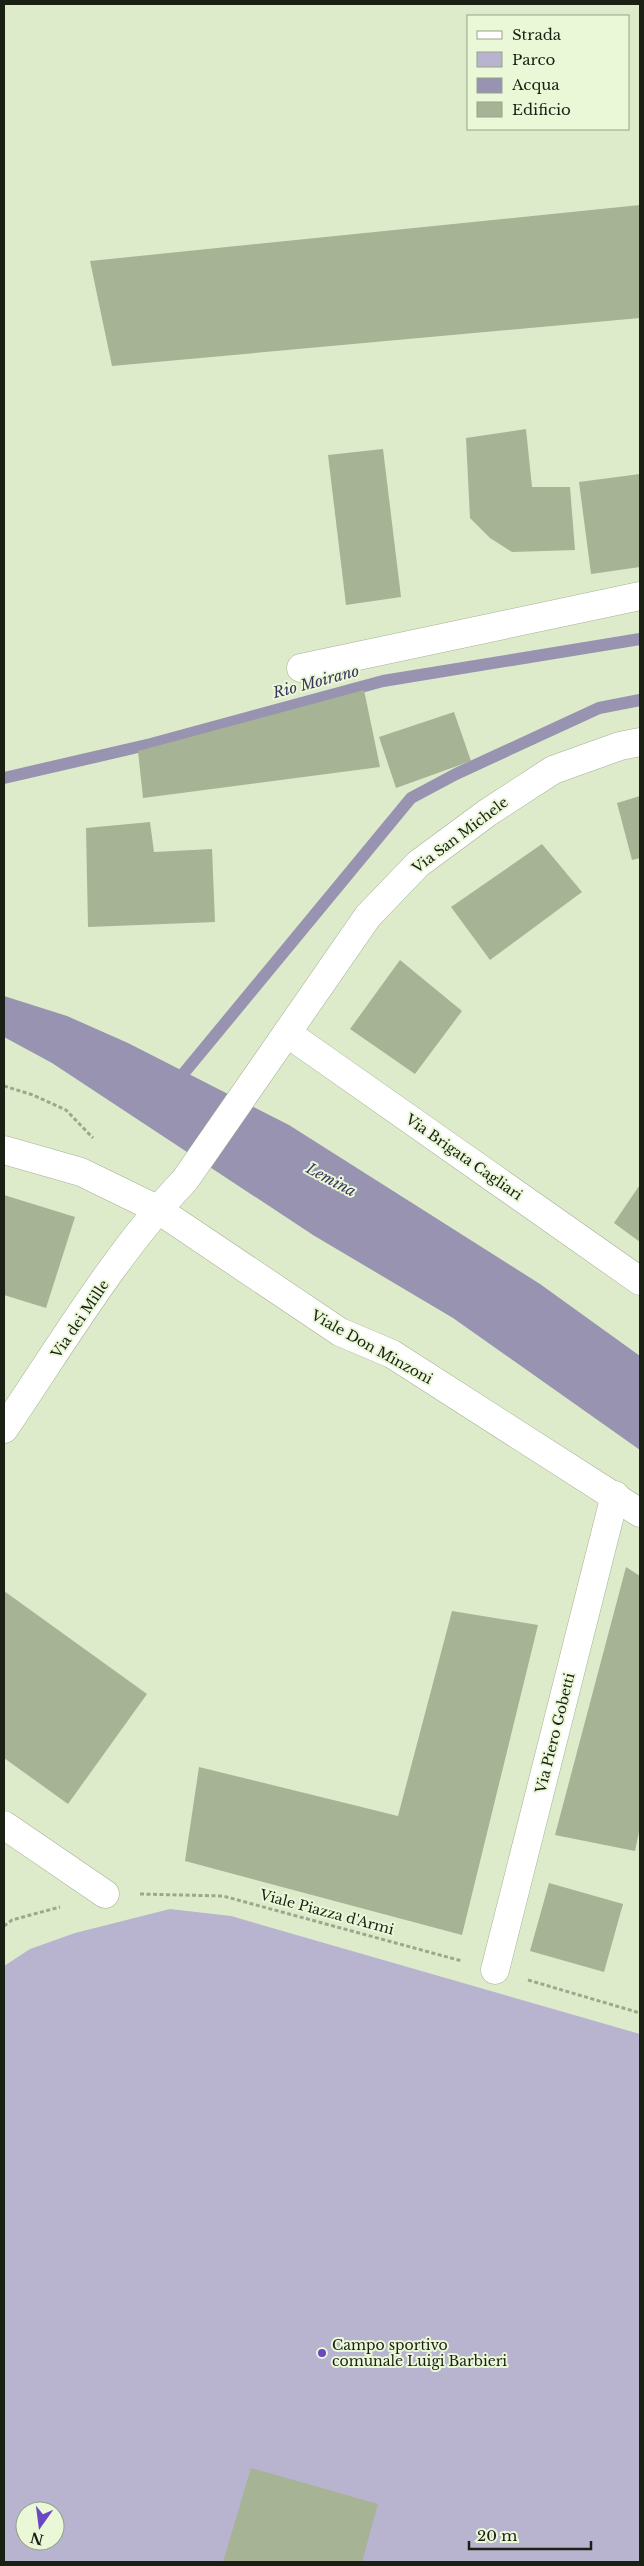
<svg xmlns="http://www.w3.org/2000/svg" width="644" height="2566" font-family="'Libre Baskerville',serif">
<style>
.green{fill:#b8b4cf;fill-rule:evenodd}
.water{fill:#9793b0}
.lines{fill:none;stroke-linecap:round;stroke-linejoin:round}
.stream{stroke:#9793b0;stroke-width:12}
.building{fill:#a6b395}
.minor-casing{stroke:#a4b192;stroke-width:29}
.path{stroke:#9ca78e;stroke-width:3;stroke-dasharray:4 2.5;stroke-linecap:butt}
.minor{stroke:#fff;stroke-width:28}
.poi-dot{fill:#6b48c1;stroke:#eaf8d8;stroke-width:2}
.labels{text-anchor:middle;stroke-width:4;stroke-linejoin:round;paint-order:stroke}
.street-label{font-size:14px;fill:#1b2014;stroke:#eaf8d8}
.poi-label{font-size:14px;fill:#1b2014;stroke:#eaf8d8;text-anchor:start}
.water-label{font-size:15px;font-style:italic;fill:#3b325d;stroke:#eaf8d8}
</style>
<rect width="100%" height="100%" fill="#ddebcb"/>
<path class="green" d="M 170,1909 L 231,1916 L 640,2034 L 640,2562 L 4,2562 L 4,1966 L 30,1949 L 75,1933 ZM 25,2511 L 55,2511 L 55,2541 L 25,2541 Z"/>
<path class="water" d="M 4,996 L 67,1016 L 128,1043 L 289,1125 L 540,1284 L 640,1356 L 640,1450 L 453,1318 L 313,1235 L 52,1063 L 4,1037 Z"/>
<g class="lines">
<g class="stream">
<path d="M 4,778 L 151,744 L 383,681 L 640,639"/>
<path d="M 174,1085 L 411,798 L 456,774 L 599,708 L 640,700"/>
</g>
</g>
<g class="building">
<path d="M 640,205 L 640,318 L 112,366 L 90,261 Z"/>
<path d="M 526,429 L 532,487 L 570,487 L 575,550 L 512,552 L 490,538 L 470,518 L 466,438 Z"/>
<path d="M 383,449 L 401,597 L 346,605 L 328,455 Z"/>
<path d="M 640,474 L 640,567 L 591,574 L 579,482 Z"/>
<path d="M 364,690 L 380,767 L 143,798 L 138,751 Z"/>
<path d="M 454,712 L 471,761 L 396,788 L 379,737 Z"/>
<path d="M 640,796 L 640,858 L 632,860 L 617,803 Z"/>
<path d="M 150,822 L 154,852 L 212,849 L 215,922 L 88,927 L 86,828 Z"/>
<path d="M 542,844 L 582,892 L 490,960 L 451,907 Z"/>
<path d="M 400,960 L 462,1011 L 415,1074 L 350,1029 Z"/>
<path d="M 639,1186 L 640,1187 L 640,1242 L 614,1223 Z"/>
<path d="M 4,1195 L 75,1217 L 46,1308 L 4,1295 Z"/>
<path d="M 626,1567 L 640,1576 L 640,1827 L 635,1851 L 555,1835 Z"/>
<path d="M 4,1591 L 147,1694 L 68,1804 L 4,1758 Z"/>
<path d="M 452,1611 L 538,1625 L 462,1935 L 185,1861 L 199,1767 L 398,1816 Z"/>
<path d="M 549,1883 L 623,1904 L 604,1972 L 530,1951 Z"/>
<path d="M 251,2468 L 378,2504 L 362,2562 L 223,2562 Z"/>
</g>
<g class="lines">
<g class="minor-casing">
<g id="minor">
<path d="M 301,668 L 640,596"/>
<path d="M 287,1033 L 640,1281"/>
<path d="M 4,1150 L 81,1172 L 157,1209 L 340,1332 L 392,1354 L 640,1513"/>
<path d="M 4,1429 C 60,1347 116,1252 185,1180 L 368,916 L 418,864 L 487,813 L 553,770 L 620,746 L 640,742"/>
<path d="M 4,1825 L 105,1894"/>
<path d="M 495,1970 L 615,1495"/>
</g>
</g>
<g class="path">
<path d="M 4,1086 L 33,1095 L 66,1110 L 93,1138"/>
<path d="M 140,1894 L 223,1896 L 462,1961"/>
<path d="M 4,1926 L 12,1920 L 60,1907"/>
<path d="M 528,1980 L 640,2013"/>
</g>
<use href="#minor" class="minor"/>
</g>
<circle class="poi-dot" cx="322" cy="2353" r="5"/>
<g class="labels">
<g class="street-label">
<text transform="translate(460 835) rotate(-37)" y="5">Via San Michele</text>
<text transform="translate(464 1157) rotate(35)" y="5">Via Brigata Cagliari</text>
<text transform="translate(80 1319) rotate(-56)" y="5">Via dei Mille</text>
<text transform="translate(372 1347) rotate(29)" y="5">Viale Don Minzoni</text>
<text transform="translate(555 1733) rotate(-76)" y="5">Via Piero Gobetti</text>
<text transform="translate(327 1912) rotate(15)" y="5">Viale Piazza d'Armi</text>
</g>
<g class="poi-label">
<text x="332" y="2350">Campo sportivo<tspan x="332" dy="16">comunale Luigi Barbieri</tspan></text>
</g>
<g class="water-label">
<text transform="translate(316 682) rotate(-15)" y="5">Rio Moirano</text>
<text transform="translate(331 1180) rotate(28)" y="5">Lemina</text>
</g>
</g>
<rect width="644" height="2566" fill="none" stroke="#1b2014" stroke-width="10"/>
<rect x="467" y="15" width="162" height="115" fill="#eaf8d8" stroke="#97a28a"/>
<rect x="477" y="31" width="25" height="8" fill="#ffffff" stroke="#97a28a"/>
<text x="512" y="40" font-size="15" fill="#1b2014">Strada</text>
<rect x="477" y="52" width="25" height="15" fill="#b8b4cf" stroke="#97a28a"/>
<text x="512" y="65" font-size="15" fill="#1b2014">Parco</text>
<rect x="477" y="78" width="25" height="15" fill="#9793b0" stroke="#97a28a"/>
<text x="512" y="90" font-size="15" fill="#1b2014">Acqua</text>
<rect x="477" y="102" width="25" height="15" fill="#a6b395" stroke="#97a28a"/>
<text x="512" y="115" font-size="15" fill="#1b2014">Edificio</text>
<g transform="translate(40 2526) rotate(194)"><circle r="24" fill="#eaf8d8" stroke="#97a28a"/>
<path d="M0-4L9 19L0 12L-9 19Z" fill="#6b48c1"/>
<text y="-8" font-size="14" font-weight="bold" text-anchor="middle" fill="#1b2014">N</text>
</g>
<path d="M469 2541v8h122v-8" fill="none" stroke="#1b2014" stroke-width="2.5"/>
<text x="477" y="2541" font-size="15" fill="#1b2014" stroke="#eaf8d8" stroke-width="4" paint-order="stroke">20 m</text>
</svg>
